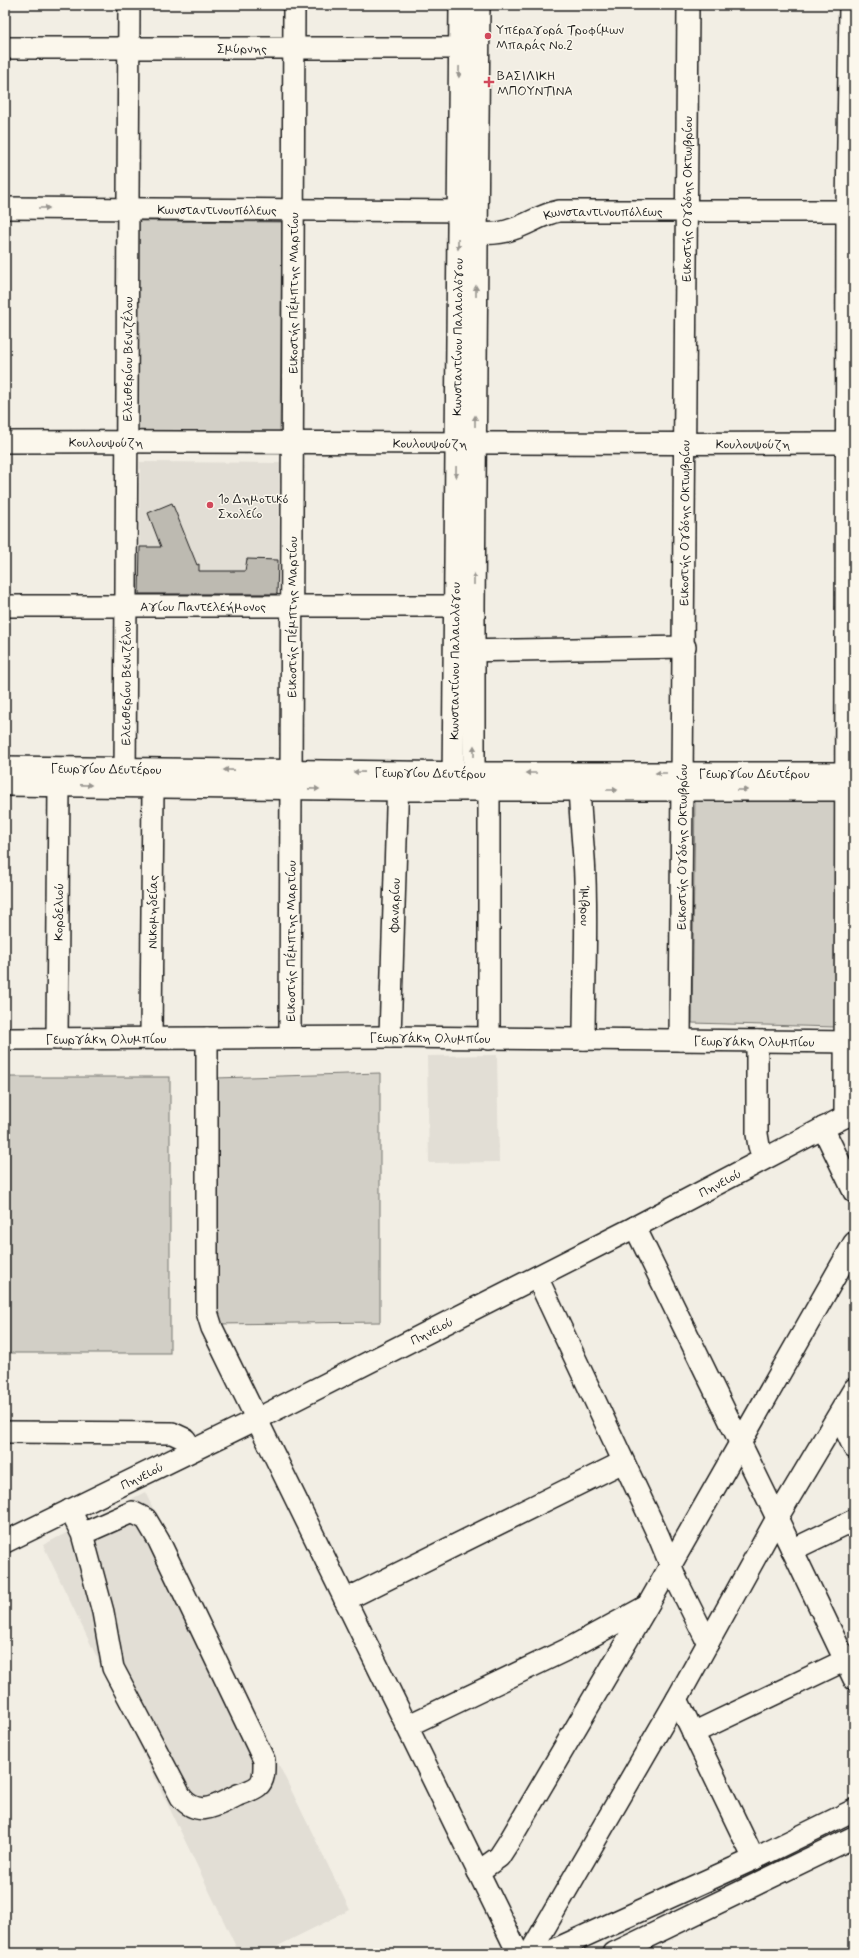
<svg xmlns="http://www.w3.org/2000/svg" width="859" height="1958" font-family="Mynerve,sans-serif">
<style>
.built{fill:#e2ded5}
.green{fill:#d2cfc6;stroke:#777671}
.building{fill:#bdbab1;stroke:#1c1c1c}
.lines{fill:none;stroke-linecap:round;stroke-linejoin:round}
.minor-casing{stroke:#1c1c1c;stroke-width:24}
.minor{stroke:#fbf7ec;stroke-width:21}
.oneway{fill:#97948e}
.poi-dot{fill:#d1495b;stroke:#fbf7ec;stroke-width:1.5}
.labels{text-anchor:middle;stroke-width:3;stroke-linejoin:round;paint-order:stroke}
.poi-label{font-size:13px;fill:#1c1c1c;stroke:#fbf7ec;text-anchor:start}
.street-label{font-size:13px;fill:#1c1c1c;stroke:#fbf7ec}
</style>
<rect width="100%" height="100%" fill="#f2eee4"/>
<filter id="ink" filterUnits="userSpaceOnUse"><feTurbulence type="fractalNoise" baseFrequency=".025" numOctaves="2"/><feDisplacementMap in="SourceGraphic" scale="8" xChannelSelector="R" yChannelSelector="G"/><feConvolveMatrix kernelMatrix="1 2 1 2 8 2 1 2 1" color-interpolation-filters="sRGB"/></filter>
<g filter="url(#ink)">
<g class="built">
<path d="M 140,462 L 280,463 L 279,597 L 139,595 Z"/>
<path d="M 497,1055 L 499,1162 L 429,1163 L 427,1056 Z"/>
<path d="M 145,1492 L 350,1910 L 264,1953 L 239,1953 L 43,1545 Z"/>
</g>
<g class="green">
<path d="M 138,221 L 282,222 L 280,434 L 136,432 Z"/>
<path d="M 695,798 L 836,798 L 835,1027 L 692,1023 Z"/>
<path d="M 380,1073 L 380,1322 L 217,1324 L 216,1078 Z"/>
<rect x="5" y="1077" width="165" height="276"/>
</g>
<path class="building" d="M 172,503 L 197,565 L 199,564 L 199,571 L 245,571 L 247,559 L 278,560 L 277,594 L 139,594 L 140,547 L 161,547 L 148,513 Z"/>
<g class="lines">
<g class="minor-casing">
<g id="minor">
<path id="s1" d="M 5,48 L 474,48"/>
<path id="s2" d="M 5,208 L 472,211"/>
<path id="s3" d="M 476,233 C 489,234 501,234 513,229 C 529,224 542,214 559,211 L 847,211 L 854,210"/>
<path id="s4" d="M 5,442 C 288,441 571,445 854,443"/>
<path id="s5" d="M 5,606 L 469,606"/>
<path d="M 461,651 L 685,647"/>
<path id="s6" d="M 5,767 L 474,773 L 854,773"/>
<path d="M 489,775 L 489,1039"/>
<path id="s7" d="M 579,776 C 579,804 582,831 584,858 C 588,918 584,979 584,1039"/>
<path id="s8" d="M 125,782 L 129,5"/>
<path d="M 5,785 L 398,790 L 854,790"/>
<path id="s9" d="M 453,786 L 460,5"/>
<path d="M 474,787 L 474,606 L 479,5"/>
<path id="s10" d="M 290,1037 L 294,5"/>
<path id="s11" d="M 390,1037 L 398,776"/>
<path id="s12" d="M 151,1038 L 153,786"/>
<path d="M 207,1038 L 207,1312 L 212,1328 L 518,1953"/>
<path id="s13" d="M 5,1039 L 390,1037 L 854,1042"/>
<path id="s14" d="M 57,1039 L 59,785"/>
<path id="s15" d="M 680,1040 L 688,5"/>
<path d="M 757,1041 L 757,1134 L 759,1146 L 763,1159"/>
<path d="M 845,1117 L 847,211 L 850,5"/>
<path d="M 823,1128 L 854,1192"/>
<path d="M 635,1227 L 777,1518 L 854,1679"/>
<path d="M 537,1277 L 659,1537 L 677,1581 L 708,1643"/>
<path d="M 839,1416 L 854,1448"/>
<path d="M 5,1432 L 172,1433 L 185,1439 L 193,1450"/>
<path d="M 70,1510 L 82,1534 L 103,1612 L 113,1668 L 181,1797 C 199,1819 217,1805 238,1795 C 244,1793 253,1790 258,1786 C 265,1780 264,1769 264,1760 L 159,1541 L 146,1519 L 132,1512 L 82,1534"/>
<path id="s16" d="M 5,1542 L 257,1419 L 635,1227 L 854,1112"/>
<path d="M 792,1550 L 854,1520"/>
<path d="M 345,1600 L 623,1462"/>
<path d="M 677,1699 L 754,1859"/>
<path d="M 407,1726 L 570,1648 L 647,1606"/>
<path d="M 693,1733 L 854,1656"/>
<path d="M 478,1872 L 499,1857 L 510,1840 L 648,1605 L 854,1243"/>
<path d="M 530,1953 L 677,1699 L 777,1518 L 854,1389"/>
<path d="M 547,1953 L 754,1859 L 854,1810"/>
<path d="M 614,1953 L 854,1837"/>
</g>
</g>
<use href="#minor" class="minor"/>
</g>
<defs><path id="oneway-solid" d="M-6-.8H1V-3.2L6.5 0L1 3.2V.8H-6Z"/></defs>
<g class="oneway">
<use href="#oneway-solid" transform="translate(459 72) rotate(91)"/>
<use href="#oneway-solid" transform="translate(44 208)"/>
<use href="#oneway-solid" transform="translate(458 244) rotate(90)"/>
<use href="#oneway-solid" transform="translate(476 291) rotate(-90)"/>
<use href="#oneway-solid" transform="translate(475 421) rotate(-90)"/>
<use href="#oneway-solid" transform="translate(456 472) rotate(91)"/>
<use href="#oneway-solid" transform="translate(474 579) rotate(-90)"/>
<use href="#oneway-solid" transform="translate(474 751) rotate(-90)"/>
<use href="#oneway-solid" transform="translate(229 770) rotate(-179)"/>
<use href="#oneway-solid" transform="translate(359 772) rotate(-179)"/>
<use href="#oneway-solid" transform="translate(531 773) rotate(180)"/>
<use href="#oneway-solid" transform="translate(661 773) rotate(-180)"/>
<use href="#oneway-solid" transform="translate(86 785) rotate(1)"/>
<use href="#oneway-solid" transform="translate(314 789) rotate(1)"/>
<use href="#oneway-solid" transform="translate(612 790)"/>
<use href="#oneway-solid" transform="translate(742 790)"/>
</g>
</g>
<g class="poi-dot">
<circle cx="488" cy="36" r="4"/>
<path d="M487 76h4v4h4v4h-4v4h-4v-4h-4v-4h4z"/>
<circle cx="210" cy="505" r="4"/>
</g>
<g class="labels">
<g class="poi-label">
<text x="496" y="34">Υπεραγορά Τροφίμων<tspan x="496" dy="15">Μπαράς Νο.2</tspan></text>
<text x="497" y="80">ΒΑΣΙΛΙΚΗ<tspan x="497" dy="15">ΜΠΟΥΝΤΙΝΑ</tspan></text>
<text x="218" y="503">1o Δημοτικό<tspan x="218" dy="15">Σχολείο</tspan></text>
</g>
<g class="street-label">
<text dy="5" stroke="none"><textPath href="#s1" startOffset="237">Σμύρνης</textPath></text>
<text dy="5" stroke="none"><textPath href="#s15" startOffset="841">Εικοστής Ογδόης Οκτωβρίου</textPath></text>
<text dy="5" stroke="none"><textPath href="#s2" startOffset="212">Κωνσταντινουπόλεως</textPath></text>
<text dy="5" stroke="none"><textPath href="#s3" startOffset="131">Κωνσταντινουπόλεως</textPath></text>
<text dy="5" stroke="none"><textPath href="#s10" startOffset="744">Εικοστής Πέμπτης Μαρτίου</textPath></text>
<text dy="5" stroke="none"><textPath href="#s9" startOffset="449">Κωνσταντίνου Παλαιολόγου</textPath></text>
<text dy="5" stroke="none"><textPath href="#s8" startOffset="423">Ελευθερίου Βενιζέλου</textPath></text>
<text dy="5" stroke="none"><textPath href="#s4" startOffset="101">Κουλουψούζη</textPath></text>
<text dy="5" stroke="none"><textPath href="#s4" startOffset="425">Κουλουψούζη</textPath></text>
<text dy="5" stroke="none"><textPath href="#s4" startOffset="748">Κουλουψούζη</textPath></text>
<text dy="5" stroke="none"><textPath href="#s15" startOffset="517">Εικοστής Ογδόης Οκτωβρίου</textPath></text>
<text dy="5" stroke="none"><textPath href="#s5" startOffset="198">Αγίου Παντελεήμονος</textPath></text>
<text dy="5" stroke="none"><textPath href="#s10" startOffset="420">Εικοστής Πέμπτης Μαρτίου</textPath></text>
<text dy="5" stroke="none"><textPath href="#s9" startOffset="125">Κωνσταντίνου Παλαιολόγου</textPath></text>
<text dy="5" stroke="none"><textPath href="#s8" startOffset="99">Ελευθερίου Βενιζέλου</textPath></text>
<text dy="5" stroke="none"><textPath href="#s6" startOffset="101">Γεωργίου Δευτέρου</textPath></text>
<text dy="5" stroke="none"><textPath href="#s6" startOffset="425">Γεωργίου Δευτέρου</textPath></text>
<text dy="5" stroke="none"><textPath href="#s6" startOffset="749">Γεωργίου Δευτέρου</textPath></text>
<text dy="5" stroke="none"><textPath href="#s15" startOffset="193">Εικοστής Ογδόης Οκτωβρίου</textPath></text>
<text dy="5" stroke="none"><textPath href="#s11" startOffset="132">Φαναρίου</textPath></text>
<text dy="5" stroke="none"><textPath href="#s7" startOffset="130">Ίμβρου</textPath></text>
<text dy="5" stroke="none"><textPath href="#s14" startOffset="127">Κορδελιού</textPath></text>
<text dy="5" stroke="none"><textPath href="#s12" startOffset="126">Νικομηδείας</textPath></text>
<text dy="5" stroke="none"><textPath href="#s10" startOffset="96">Εικοστής Πέμπτης Μαρτίου</textPath></text>
<text dy="5" stroke="none"><textPath href="#s13" startOffset="101">Γεωργάκη Ολυμπίου</textPath></text>
<text dy="5" stroke="none"><textPath href="#s13" startOffset="425">Γεωργάκη Ολυμπίου</textPath></text>
<text dy="5" stroke="none"><textPath href="#s13" startOffset="749">Γεωργάκη Ολυμπίου</textPath></text>
<text dy="5" stroke="none"><textPath href="#s16" startOffset="800">Πηνειού</textPath></text>
<text dy="5" stroke="none"><textPath href="#s16" startOffset="476">Πηνειού</textPath></text>
<text dy="5" stroke="none"><textPath href="#s16" startOffset="152">Πηνειού</textPath></text>
</g>
</g>
<rect width="859" height="1958" fill="none" stroke="#fbf7ec" stroke-width="20"/>
<rect x="10" y="10" width="839" height="1938" fill="none" stroke="#1c1c1c" stroke-width="1.5" filter="url(#ink)"/>
</svg>
